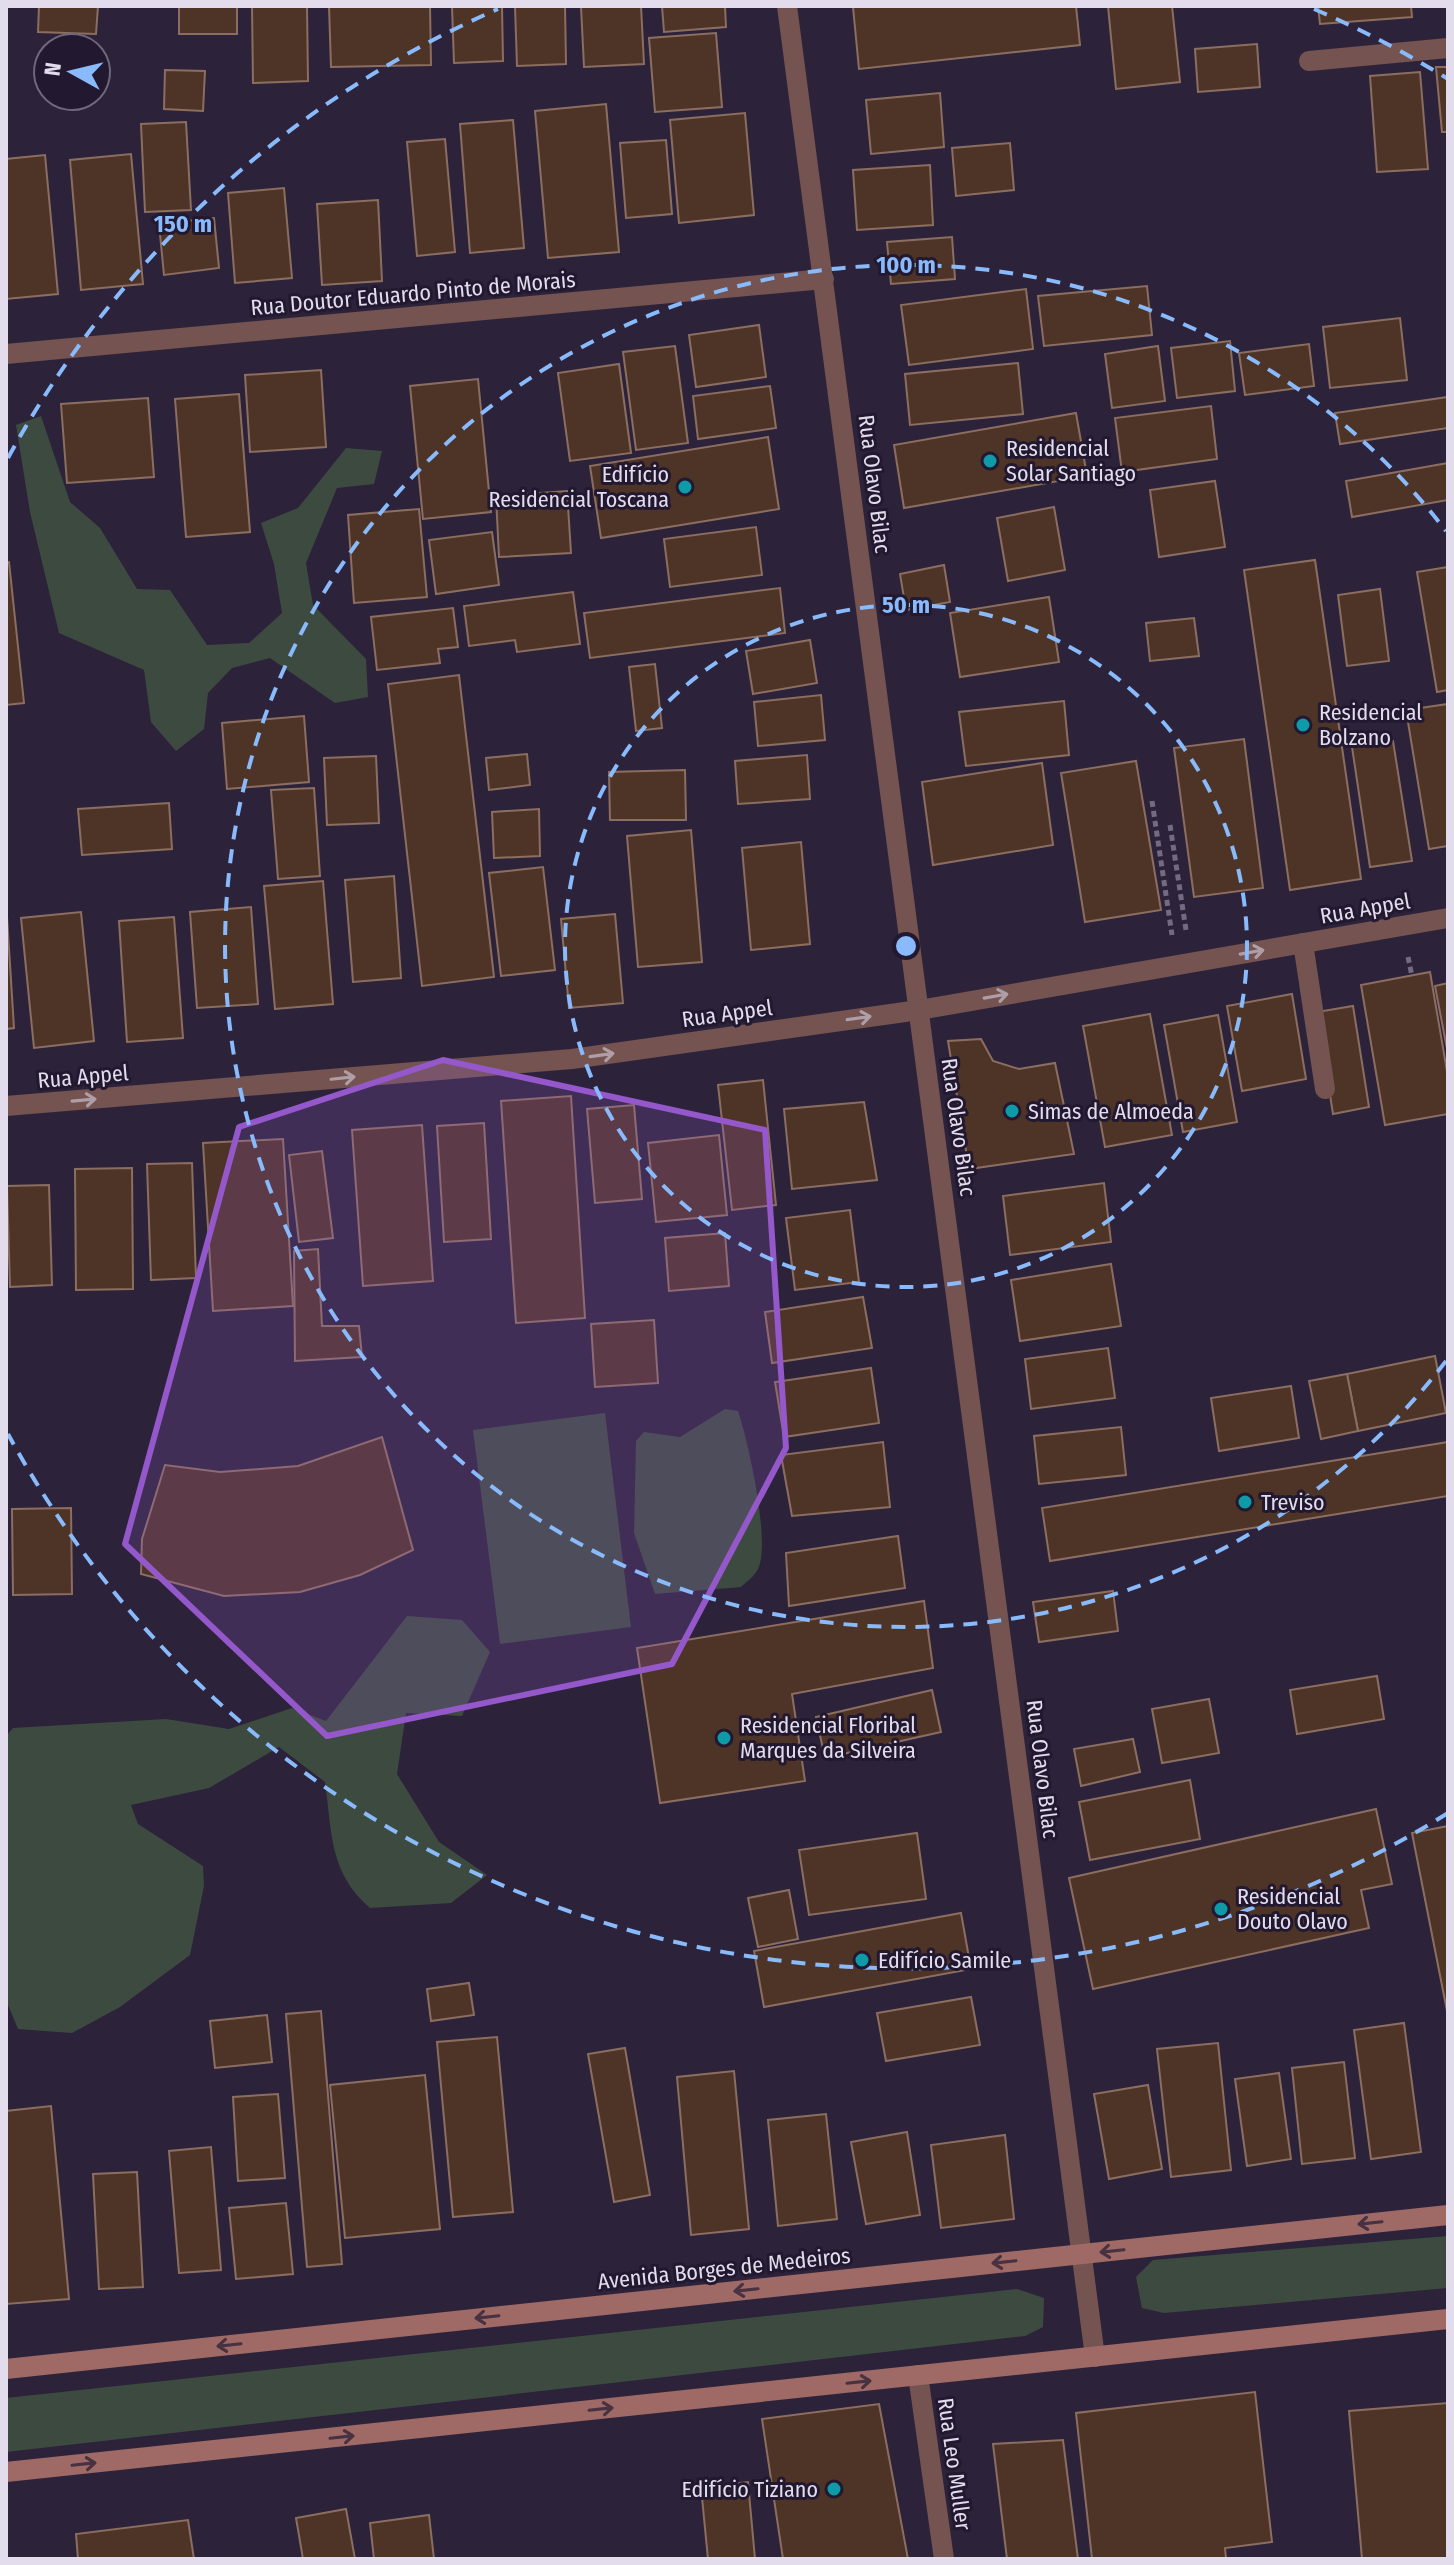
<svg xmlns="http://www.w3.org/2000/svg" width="1454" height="2565" font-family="'Fira Sans Condensed',sans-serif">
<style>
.green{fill:#3d4a40}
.building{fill:#4e3327;stroke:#8c6e60;stroke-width:2}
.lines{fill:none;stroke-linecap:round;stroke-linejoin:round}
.path{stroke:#736b80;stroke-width:5;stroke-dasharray:6 4;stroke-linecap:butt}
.service{stroke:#745350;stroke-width:20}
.minor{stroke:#745350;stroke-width:20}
.secondary{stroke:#9f6a66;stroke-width:20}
.oneway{stroke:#b09ea6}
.oneway2{stroke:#483140}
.marked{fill:#9558ca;fill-opacity:0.2;stroke:#9558ca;stroke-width:6;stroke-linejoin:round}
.ring{fill:none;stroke:#88bafc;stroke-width:4;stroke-dasharray:14 10}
.culture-dot{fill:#0f9aa8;stroke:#221930;stroke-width:3}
.labels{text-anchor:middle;stroke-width:6;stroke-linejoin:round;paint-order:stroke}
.street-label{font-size:22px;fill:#e2dcec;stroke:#221930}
.poi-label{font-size:22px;fill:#e2dcec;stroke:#221930;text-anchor:start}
.centre{fill:#88bafc;stroke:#221930;stroke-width:4}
.ring-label{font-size:24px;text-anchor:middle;font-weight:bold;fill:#88bafc;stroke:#221930;stroke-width:6;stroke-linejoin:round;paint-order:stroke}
</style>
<rect width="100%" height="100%" fill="#2c233b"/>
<g class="green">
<path d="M 41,416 L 70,502 L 100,528 L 137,589 L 170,590 L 207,645 L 249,643 L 282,613 L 274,564 L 261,523 L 298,508 L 346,448 L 382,451 L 374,484 L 337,488 L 306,563 L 313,605 L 366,659 L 368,697 L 335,703 L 270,658 L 232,668 L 208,693 L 204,729 L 176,751 L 151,722 L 144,670 L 59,633 L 30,512 L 16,425 Z"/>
<path d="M 725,1409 L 738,1411 C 748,1440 771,1543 758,1569 C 755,1576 746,1582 741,1587 L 655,1594 L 634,1533 L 636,1441 L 644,1432 L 680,1437 Z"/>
<path d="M 605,1413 L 631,1627 L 500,1644 L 473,1430 Z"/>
<path d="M 407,1616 L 462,1620 L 490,1652 L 462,1716 L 406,1713 L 397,1774 L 439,1842 L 487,1875 L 451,1903 L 370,1908 C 329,1873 332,1832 325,1782 L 279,1747 L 209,1788 L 131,1805 L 138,1824 L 203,1866 L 204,1886 L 190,1955 L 120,2007 L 72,2033 L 18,2029 L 6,2000 L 6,1736 L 13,1728 L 166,1719 L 229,1729 L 292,1708 L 326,1721 Z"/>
<path d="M 1448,2236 L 1448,2288 L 1164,2313 L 1142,2308 L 1136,2277 L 1153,2260 Z"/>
<path d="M 1017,2289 L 1044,2298 L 1043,2327 L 1025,2336 L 6,2452 L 6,2398 Z"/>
</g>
<g class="building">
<path d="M 39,6 L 98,6 L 96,34 L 38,32 Z"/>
<rect x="179" y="6" width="58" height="28"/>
<path d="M 252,6 L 307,6 L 308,81 L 253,83 Z"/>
<path d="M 329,6 L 430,6 L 431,65 L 331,67 Z"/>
<path d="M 452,6 L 502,6 L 503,61 L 454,63 Z"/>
<path d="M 515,6 L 565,6 L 566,64 L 517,66 Z"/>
<path d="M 581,6 L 641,6 L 644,64 L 584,67 Z"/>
<path d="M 662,6 L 725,6 L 726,27 L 664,32 Z"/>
<path d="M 864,6 L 1076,6 L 1080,45 L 859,69 L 853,7 Z"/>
<path d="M 1108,6 L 1172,6 L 1180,82 L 1116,89 Z"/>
<path d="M 1318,6 L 1411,6 L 1412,17 L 1320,24 Z"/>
<path d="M 716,33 L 722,107 L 655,112 L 649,38 Z"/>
<path d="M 1257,44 L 1260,87 L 1198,92 L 1195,49 Z"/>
<path d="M 1436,67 L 1448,67 L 1448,132 L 1442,132 Z"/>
<path d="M 165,70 L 205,71 L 203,111 L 164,109 Z"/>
<path d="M 1420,72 L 1428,169 L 1377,172 L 1370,76 Z"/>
<path d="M 940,93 L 944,147 L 871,154 L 866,100 Z"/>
<path d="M 606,104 L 619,252 L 548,258 L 535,111 Z"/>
<path d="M 745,113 L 754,215 L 679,223 L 670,120 Z"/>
<path d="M 513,120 L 524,248 L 470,253 L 460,124 Z"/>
<path d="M 186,122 L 191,210 L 145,212 L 141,124 Z"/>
<path d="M 445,139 L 455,252 L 417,256 L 407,142 Z"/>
<path d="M 666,140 L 672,214 L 626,218 L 620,143 Z"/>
<path d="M 1010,143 L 1014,190 L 956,196 L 952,148 Z"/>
<path d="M 131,154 L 143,284 L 81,290 L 70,160 Z"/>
<path d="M 45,155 L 58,294 L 6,299 L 6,159 Z"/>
<path d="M 930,165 L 933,225 L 857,230 L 853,170 Z"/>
<path d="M 284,188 L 292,278 L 235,283 L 228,193 Z"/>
<path d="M 378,200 L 382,281 L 322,285 L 317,204 Z"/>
<path d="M 214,218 L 219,268 L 164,275 L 159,224 Z"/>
<path d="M 952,237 L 955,279 L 891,284 L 887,242 Z"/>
<path d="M 1147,286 L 1152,335 L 1044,346 L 1038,296 Z"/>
<path d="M 1026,289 L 1033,349 L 909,365 L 901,305 Z"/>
<path d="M 1400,318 L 1407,380 L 1330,388 L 1323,327 Z"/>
<path d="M 759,325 L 766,377 L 696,387 L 689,335 Z"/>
<path d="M 1230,341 L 1235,391 L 1177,398 L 1171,348 Z"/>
<path d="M 1309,344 L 1314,386 L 1245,395 L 1239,353 Z"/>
<path d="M 675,346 L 688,443 L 636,450 L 623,352 Z"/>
<path d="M 1158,346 L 1165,401 L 1112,408 L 1105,354 Z"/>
<path d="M 1018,363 L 1023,414 L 910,425 L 905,374 Z"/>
<path d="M 619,364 L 631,453 L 570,461 L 558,373 Z"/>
<path d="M 321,370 L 326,447 L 250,452 L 245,375 Z"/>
<path d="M 478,379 L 491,512 L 423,519 L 410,386 Z"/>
<path d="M 770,386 L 776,428 L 698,439 L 693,396 Z"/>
<path d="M 239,394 L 250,532 L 186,537 L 175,399 Z"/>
<path d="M 1448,397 L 1448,428 L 1340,444 L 1335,413 Z"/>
<path d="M 148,398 L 154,477 L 67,483 L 61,404 Z"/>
<path d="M 1211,406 L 1217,459 L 1122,472 L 1115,418 Z"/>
<path d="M 1076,413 L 1087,476 L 904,508 L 894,445 Z"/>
<path d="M 768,437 L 779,509 L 601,538 L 590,466 Z"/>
<path d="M 1448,463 L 1448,500 L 1352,517 L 1346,481 Z"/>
<path d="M 1215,481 L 1225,547 L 1159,557 L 1150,490 Z"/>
<path d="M 567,491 L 571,553 L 499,557 L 496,496 Z"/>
<path d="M 1054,507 L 1065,570 L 1008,581 L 997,518 Z"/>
<path d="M 419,509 L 427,597 L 354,603 L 348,515 Z"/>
<path d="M 756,527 L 762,575 L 670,587 L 664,539 Z"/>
<path d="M 492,532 L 499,585 L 436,594 L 429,540 Z"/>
<path d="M 1315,560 L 1361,879 L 1290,890 L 1244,570 Z"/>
<path d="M 9,562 L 24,703 L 6,705 L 6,563 Z"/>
<path d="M 944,565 L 950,602 L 906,610 L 900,574 Z"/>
<path d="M 1448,567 L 1448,690 L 1437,692 L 1417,572 Z"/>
<path d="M 780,588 L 785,633 L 590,658 L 584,613 Z"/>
<path d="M 1380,589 L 1389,661 L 1347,666 L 1338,595 Z"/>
<path d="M 573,592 L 580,644 L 517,652 L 515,640 L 469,646 L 464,606 Z"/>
<path d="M 1049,597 L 1059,662 L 960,677 L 950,613 Z"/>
<path d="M 453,608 L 458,647 L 438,649 L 440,663 L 377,670 L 371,617 Z"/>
<path d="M 1194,618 L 1199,656 L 1150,661 L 1146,623 Z"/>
<path d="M 810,640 L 817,683 L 753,694 L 746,651 Z"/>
<path d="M 655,664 L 662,728 L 636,731 L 629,667 Z"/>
<path d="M 459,675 L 494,977 L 422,986 L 388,684 Z"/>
<path d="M 821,695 L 825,740 L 758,746 L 754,702 Z"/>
<path d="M 1064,701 L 1069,755 L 966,766 L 959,712 Z"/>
<path d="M 1448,704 L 1448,846 L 1429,849 L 1406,710 Z"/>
<path d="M 304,716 L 309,782 L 227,789 L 222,723 Z"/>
<path d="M 1244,739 L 1263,888 L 1194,897 L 1174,748 Z"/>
<path d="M 1393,741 L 1412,861 L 1370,867 L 1352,747 Z"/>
<path d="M 527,754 L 530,785 L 489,790 L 486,758 Z"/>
<path d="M 807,755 L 810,799 L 738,804 L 735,761 Z"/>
<path d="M 376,756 L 379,823 L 327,825 L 324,758 Z"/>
<path d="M 1136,761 L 1161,910 L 1085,922 L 1061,773 Z"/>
<path d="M 1042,763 L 1053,845 L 933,865 L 922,782 Z"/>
<path d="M 685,770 L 686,820 L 610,820 L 609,772 Z"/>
<path d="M 314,788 L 320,876 L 278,879 L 271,790 Z"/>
<path d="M 169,803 L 172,849 L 82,855 L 78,809 Z"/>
<path d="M 539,809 L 540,856 L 494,858 L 492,812 Z"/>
<path d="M 691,830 L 702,962 L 638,967 L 627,836 Z"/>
<path d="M 801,842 L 810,944 L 751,950 L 742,848 Z"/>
<path d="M 543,867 L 555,970 L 501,976 L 489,873 Z"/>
<path d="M 394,876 L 401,978 L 353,982 L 345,880 Z"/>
<path d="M 323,881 L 333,1004 L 275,1009 L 264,886 Z"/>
<path d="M 6,901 L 14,1028 L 6,1029 Z"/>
<path d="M 251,907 L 258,1004 L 197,1008 L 190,912 Z"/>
<path d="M 81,912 L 94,1041 L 34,1048 L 21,918 Z"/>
<path d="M 615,914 L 623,1003 L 569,1008 L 561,919 Z"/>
<path d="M 174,917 L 183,1038 L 127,1042 L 119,921 Z"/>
<path d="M 1430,972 L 1448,1077 L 1448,1114 L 1385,1125 L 1361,985 Z"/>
<path d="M 1448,983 L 1448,1054 L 1435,986 Z"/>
<path d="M 1292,994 L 1306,1079 L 1242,1091 L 1227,1006 Z"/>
<path d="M 1353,1006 L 1369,1107 L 1333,1114 L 1317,1012 Z"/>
<path d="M 1150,1014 L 1172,1135 L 1105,1147 L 1083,1026 Z"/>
<path d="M 1218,1015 L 1237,1122 L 1183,1132 L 1164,1025 Z"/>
<path d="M 981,1039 L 993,1061 L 1019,1069 L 1055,1063 L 1074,1154 L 969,1169 L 948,1041 Z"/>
<path d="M 763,1080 L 776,1205 L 732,1210 L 718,1085 Z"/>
<path d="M 571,1096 L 585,1318 L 516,1323 L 501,1101 Z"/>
<path d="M 864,1102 L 877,1180 L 792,1189 L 784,1109 Z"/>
<path d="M 634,1105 L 642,1199 L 595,1203 L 587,1109 Z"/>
<path d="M 484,1123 L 491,1239 L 444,1242 L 437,1126 Z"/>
<path d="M 422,1125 L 433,1281 L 363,1286 L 352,1130 Z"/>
<path d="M 719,1135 L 727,1215 L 656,1222 L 648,1143 Z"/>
<path d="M 283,1139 L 293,1306 L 213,1311 L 203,1143 Z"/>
<path d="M 322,1151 L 333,1238 L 299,1242 L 289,1155 Z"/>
<path d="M 192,1163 L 196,1278 L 151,1280 L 147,1164 Z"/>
<path d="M 132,1168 L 133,1289 L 76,1290 L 75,1169 Z"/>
<path d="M 1104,1183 L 1111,1242 L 1010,1255 L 1003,1196 Z"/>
<path d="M 49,1185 L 52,1285 L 10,1287 L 7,1186 Z"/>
<path d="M 850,1210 L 859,1282 L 795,1290 L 786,1218 Z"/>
<path d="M 725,1233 L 729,1286 L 669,1291 L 665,1238 Z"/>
<path d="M 318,1249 L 322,1326 L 359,1326 L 362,1357 L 295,1361 L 294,1251 Z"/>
<path d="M 1111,1264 L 1121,1326 L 1020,1341 L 1011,1280 Z"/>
<path d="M 863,1297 L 872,1348 L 772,1363 L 765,1312 Z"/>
<path d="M 654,1320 L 658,1383 L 595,1387 L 591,1324 Z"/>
<path d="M 1108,1348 L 1115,1398 L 1031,1409 L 1025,1359 Z"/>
<path d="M 1435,1356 L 1446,1413 L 1358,1431 L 1347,1374 Z"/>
<path d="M 871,1368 L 879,1423 L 784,1437 L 775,1382 Z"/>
<path d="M 1347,1374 L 1358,1431 L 1321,1439 L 1309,1381 Z"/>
<path d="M 1291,1386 L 1299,1438 L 1219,1451 L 1211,1398 Z"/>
<path d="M 1121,1427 L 1126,1475 L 1039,1484 L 1034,1436 Z"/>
<path d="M 382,1437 L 413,1550 L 360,1575 L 300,1592 L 224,1596 L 141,1574 L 142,1539 L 165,1465 L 220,1472 L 298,1466 Z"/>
<path d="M 883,1442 L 890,1507 L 792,1516 L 781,1455 Z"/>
<path d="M 1448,1442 L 1448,1496 L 1050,1561 L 1042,1508 Z"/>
<path d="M 71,1508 L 72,1594 L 13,1595 L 12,1509 Z"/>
<path d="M 898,1536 L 905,1588 L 789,1606 L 786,1553 Z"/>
<path d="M 1113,1591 L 1118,1631 L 1039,1642 L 1033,1602 Z"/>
<path d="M 924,1601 L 933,1668 L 792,1694 L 805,1781 L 660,1803 L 637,1648 Z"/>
<path d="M 1377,1676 L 1384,1719 L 1297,1734 L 1290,1690 Z"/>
<path d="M 932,1690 L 941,1732 L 825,1758 L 816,1717 Z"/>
<path d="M 1209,1699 L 1219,1753 L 1162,1763 L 1152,1709 Z"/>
<path d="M 1133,1739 L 1140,1772 L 1081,1786 L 1074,1749 Z"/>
<path d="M 1190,1780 L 1200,1839 L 1090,1860 L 1079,1802 Z"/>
<path d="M 1376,1809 L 1392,1884 L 1361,1890 L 1369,1928 L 1093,1989 L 1069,1878 Z"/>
<path d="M 1448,1826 L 1448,2016 L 1412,1833 Z"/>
<path d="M 917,1833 L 926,1899 L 809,1915 L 799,1850 Z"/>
<path d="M 789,1890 L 798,1939 L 758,1947 L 748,1898 Z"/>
<path d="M 961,1913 L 971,1969 L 764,2007 L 754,1951 Z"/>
<path d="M 469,1983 L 474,2015 L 431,2021 L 427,1989 Z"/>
<path d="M 971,1997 L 980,2045 L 886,2061 L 877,2013 Z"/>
<path d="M 321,2011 L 342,2264 L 307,2267 L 286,2014 Z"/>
<path d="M 267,2015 L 272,2062 L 215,2068 L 210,2021 Z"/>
<path d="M 1404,2023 L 1421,2152 L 1371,2159 L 1354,2030 Z"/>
<path d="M 497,2037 L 513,2212 L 453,2217 L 437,2042 Z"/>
<path d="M 1218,2043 L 1231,2170 L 1171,2177 L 1157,2049 Z"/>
<path d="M 625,2048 L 650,2195 L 614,2202 L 588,2054 Z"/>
<path d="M 1344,2062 L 1355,2158 L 1302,2164 L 1292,2068 Z"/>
<path d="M 734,2071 L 749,2229 L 691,2235 L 677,2077 Z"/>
<path d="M 1279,2073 L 1291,2159 L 1247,2166 L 1235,2079 Z"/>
<path d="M 425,2075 L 440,2229 L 345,2238 L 330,2085 Z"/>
<path d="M 1148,2085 L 1162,2169 L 1109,2179 L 1094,2094 Z"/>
<path d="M 278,2094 L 285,2178 L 238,2181 L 233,2097 Z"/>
<path d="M 51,2106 L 69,2299 L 6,2304 L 6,2111 Z"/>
<path d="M 826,2114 L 837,2219 L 778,2226 L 768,2120 Z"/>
<path d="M 907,2132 L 920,2215 L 866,2224 L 851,2142 Z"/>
<path d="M 1005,2135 L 1014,2219 L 941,2228 L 931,2145 Z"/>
<path d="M 211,2147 L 221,2270 L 179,2273 L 169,2151 Z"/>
<path d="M 137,2172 L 143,2287 L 99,2289 L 93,2174 Z"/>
<path d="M 286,2203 L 293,2274 L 236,2279 L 229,2208 Z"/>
<path d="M 1255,2392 L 1272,2542 L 1225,2548 L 1226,2559 L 1092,2559 L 1076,2413 Z"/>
<path d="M 1448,2403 L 1448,2559 L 1362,2559 L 1349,2411 Z"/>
<path d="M 879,2404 L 908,2559 L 783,2559 L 762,2419 Z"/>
<path d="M 1063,2440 L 1078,2559 L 1007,2559 L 993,2444 Z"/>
<path d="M 748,2482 L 755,2559 L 708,2559 L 701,2487 Z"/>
<path d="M 346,2509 L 355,2559 L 303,2559 L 296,2518 Z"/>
<path d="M 429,2515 L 434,2559 L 374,2559 L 370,2523 Z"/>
<path d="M 188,2520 L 194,2559 L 78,2559 L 76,2534 Z"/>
</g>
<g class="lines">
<g class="path">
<path d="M 1152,801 L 1172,935"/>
<path d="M 1170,825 L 1186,930"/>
<path d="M 1408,957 L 1412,976"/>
</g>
<path class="service" d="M 1303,943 L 1325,1089"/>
<g class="minor">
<path d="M 787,6 L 1095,2357"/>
<path d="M 1309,61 L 1448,48"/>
<path d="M 6,354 L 824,279"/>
<path d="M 6,1106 L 572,1059 L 919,1010 L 1448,918"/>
<path d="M 918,2375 L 944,2559"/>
</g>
<g class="secondary">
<path d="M 6,2369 L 1448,2215"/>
<path d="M 6,2472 L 1448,2319"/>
</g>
</g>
<defs><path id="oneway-shaft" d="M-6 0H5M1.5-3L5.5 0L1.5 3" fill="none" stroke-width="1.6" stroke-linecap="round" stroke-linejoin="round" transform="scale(2)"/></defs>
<g class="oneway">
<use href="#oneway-shaft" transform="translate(1252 952) rotate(-10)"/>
<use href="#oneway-shaft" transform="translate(996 996) rotate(-10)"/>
<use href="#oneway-shaft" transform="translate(859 1018) rotate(-8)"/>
<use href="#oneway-shaft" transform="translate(602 1055) rotate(-8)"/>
<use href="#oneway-shaft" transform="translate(343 1078) rotate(-6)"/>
<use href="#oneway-shaft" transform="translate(84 1100) rotate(-5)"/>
</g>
<g class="oneway2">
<use href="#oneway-shaft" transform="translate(1370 2223) rotate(174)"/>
<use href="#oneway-shaft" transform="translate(1112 2251) rotate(174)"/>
<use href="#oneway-shaft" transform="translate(1004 2262) rotate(174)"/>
<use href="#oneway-shaft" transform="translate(746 2290) rotate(174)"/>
<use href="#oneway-shaft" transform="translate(487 2317) rotate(174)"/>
<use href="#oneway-shaft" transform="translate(229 2345) rotate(174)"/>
<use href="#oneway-shaft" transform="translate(859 2382) rotate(-6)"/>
<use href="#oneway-shaft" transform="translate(601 2409) rotate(-6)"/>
<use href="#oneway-shaft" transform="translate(342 2437) rotate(-6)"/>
<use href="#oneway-shaft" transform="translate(84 2464) rotate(-6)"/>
</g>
<path class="marked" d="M 443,1060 L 765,1130 L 786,1448 L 672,1664 L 327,1736 L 125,1544 L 239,1127 Z"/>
<g class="ring">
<circle cx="906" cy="946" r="341"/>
<path d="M1446 1361A681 681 0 1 1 1446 531"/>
<path d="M1448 1813A1022 1022 0 0 1 8 1434M8 458A1022 1022 0 0 1 498 9M1314 9A1022 1022 0 0 1 1448 79"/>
</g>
<g class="culture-dot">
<circle cx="990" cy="461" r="8"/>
<circle cx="685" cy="487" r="8"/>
<circle cx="1303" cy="725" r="8"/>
<circle cx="1012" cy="1111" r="8"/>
<circle cx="1245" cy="1502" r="8"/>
<circle cx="724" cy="1738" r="8"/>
<circle cx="1221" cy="1909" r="8"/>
<circle cx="862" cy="1960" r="8"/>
<circle cx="834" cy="2489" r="8"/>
</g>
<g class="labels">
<g class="street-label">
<text transform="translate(413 293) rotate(-5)" y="8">Rua Doutor Eduardo Pinto de Morais</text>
<text transform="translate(875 484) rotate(83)" y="8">Rua Olavo Bilac</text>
<text transform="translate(1365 908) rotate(-10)" y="8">Rua Appel</text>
<text transform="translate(727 1013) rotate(-8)" y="8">Rua Appel</text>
<text transform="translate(83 1076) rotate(-5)" y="8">Rua Appel</text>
<text transform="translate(959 1127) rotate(82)" y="8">Rua Olavo Bilac</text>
<text transform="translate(1043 1769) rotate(83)" y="8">Rua Olavo Bilac</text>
<text transform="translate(724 2268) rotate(-6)" y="8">Avenida Borges de Medeiros</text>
<text transform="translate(955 2464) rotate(82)" y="8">Rua Leo Muller</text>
</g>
<g class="poi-label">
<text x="1006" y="456">Residencial<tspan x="1006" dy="25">Solar Santiago</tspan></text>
<text x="669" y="482" text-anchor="end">Edifício<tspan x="669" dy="25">Residencial Toscana</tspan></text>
<text x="1319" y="720">Residencial<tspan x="1319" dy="25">Bolzano</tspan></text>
<text x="1028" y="1119">Simas de Almoeda</text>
<text x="1261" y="1510">Treviso</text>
<text x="740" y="1733">Residencial Floribal<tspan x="740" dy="25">Marques da Silveira</tspan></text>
<text x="1237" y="1904">Residencial<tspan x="1237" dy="25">Douto Olavo</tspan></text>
<text x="878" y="1968">Edifício Samile</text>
<text x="818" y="2497" text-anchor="end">Edifício Tiziano</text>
</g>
</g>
<circle cx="906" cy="946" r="12" class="centre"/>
<g class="ring-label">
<text x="183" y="232">150 m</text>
<text x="906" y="273">100 m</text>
<text x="906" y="613">50 m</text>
</g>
<rect width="1454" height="2565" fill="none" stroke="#e2dcec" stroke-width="16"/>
<g transform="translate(72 72) rotate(278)"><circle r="38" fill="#221930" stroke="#6f677b" stroke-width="2"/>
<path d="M0-6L14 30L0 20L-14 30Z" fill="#88bafc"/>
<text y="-12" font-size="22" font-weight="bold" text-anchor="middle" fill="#e2dcec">N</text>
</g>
</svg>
